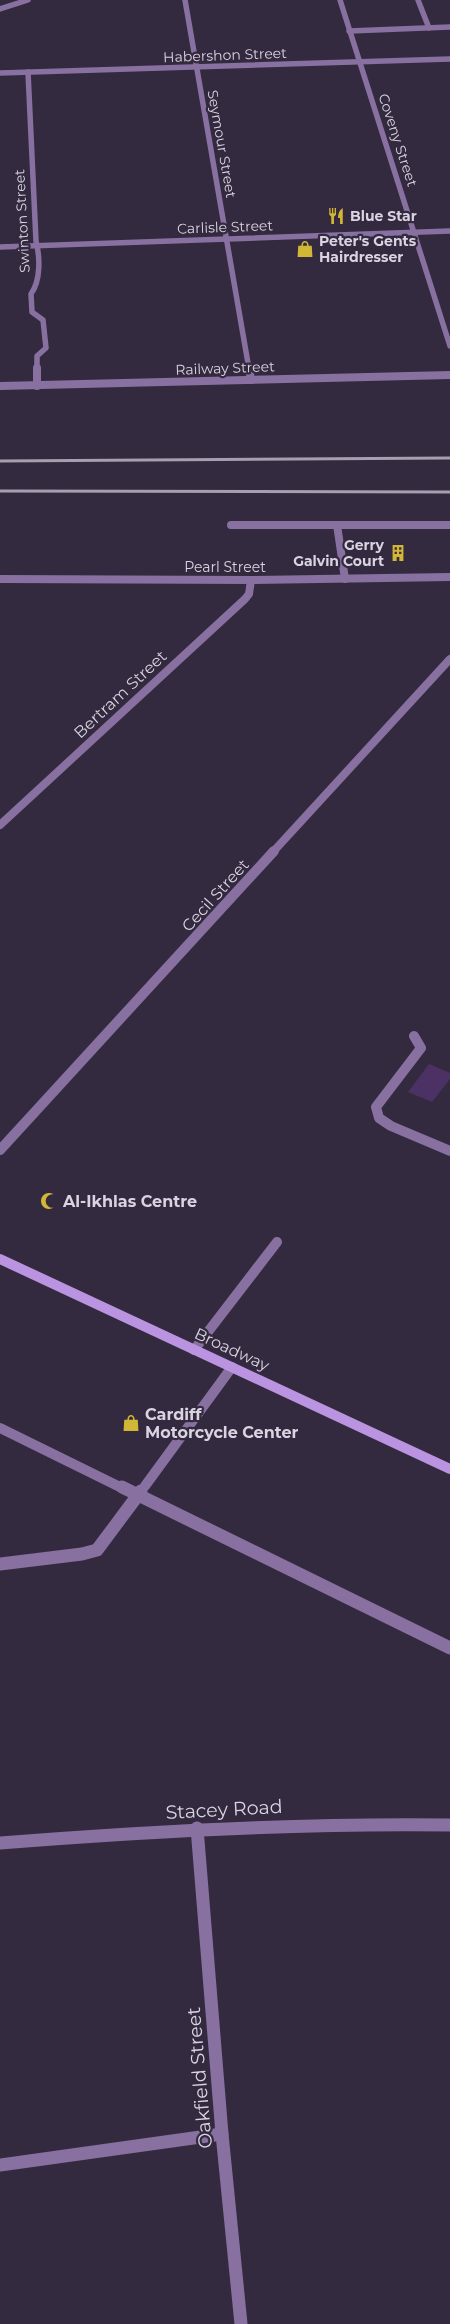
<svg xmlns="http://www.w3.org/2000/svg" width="450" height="2324" font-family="Montserrat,sans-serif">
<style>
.green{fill:#4c3264}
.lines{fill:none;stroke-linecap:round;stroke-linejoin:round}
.service-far3{stroke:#8870a0;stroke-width:5.5}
.service-far2{stroke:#8870a0;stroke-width:8}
.service-far1{stroke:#8870a0;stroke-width:10}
.service{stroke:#8870a0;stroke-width:13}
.minor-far3{stroke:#8870a0;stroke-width:5.5}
.minor-far2{stroke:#8870a0;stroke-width:8}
.minor-far1{stroke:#8870a0;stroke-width:10}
.minor{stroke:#8870a0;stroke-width:13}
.tertiary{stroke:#8870a0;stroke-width:5.5}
.secondary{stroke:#ba94e1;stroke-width:10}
.rail{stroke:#a69faf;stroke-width:3}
.labels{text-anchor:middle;stroke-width:4.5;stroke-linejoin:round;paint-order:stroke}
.far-street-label{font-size:14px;fill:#dad4e2;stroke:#342a3f}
.far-poi-label{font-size:14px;font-weight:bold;fill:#dad4e2;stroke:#342a3f;text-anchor:start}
.street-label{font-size:16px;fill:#dad4e2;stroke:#342a3f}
.poi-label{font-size:16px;font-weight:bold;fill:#dad4e2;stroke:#342a3f;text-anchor:start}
.near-street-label{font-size:19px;fill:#dad4e2;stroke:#342a3f}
</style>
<rect width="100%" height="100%" fill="#342a3f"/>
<path class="green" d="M 429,1064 L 450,1073 L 450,1079 L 432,1102 L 408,1092 Z"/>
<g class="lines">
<g class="service-far3">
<path d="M 418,0 L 429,28"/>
<path d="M 349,31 L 450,27"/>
</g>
<g class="service-far2">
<path d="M 231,525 L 337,525"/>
<path d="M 345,579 L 337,525 L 450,525"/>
</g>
<path class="service-far1" d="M 0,1428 L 124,1489"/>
<g class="service">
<path d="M 122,1487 L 450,1648"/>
<path d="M 0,1564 L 82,1554 L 97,1550 L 141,1491"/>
<path d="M 0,2165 L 222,2134"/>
</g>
<g class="minor-far3">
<path d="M 185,0 L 249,369"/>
<path d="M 340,0 L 450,346"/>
<path d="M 28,72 L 36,241 C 40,257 41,280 31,294 L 32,312 L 43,320 L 46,348 L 37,356 L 37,369"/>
<path d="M 0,73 L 450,59"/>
<path d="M 0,247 L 450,231"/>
</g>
<g class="minor-far2">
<path d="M 37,368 L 37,386"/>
<path d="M 249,368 L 251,380"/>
<path d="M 0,386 L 450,375"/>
<path d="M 0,579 L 251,580 L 450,577"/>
<path d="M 0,825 L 245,599 L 249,594 L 251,580"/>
<path d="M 272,853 L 450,659"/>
</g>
<g class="minor-far1">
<path d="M 414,1036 L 421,1048 L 376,1107 L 379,1118 L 391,1126 L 450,1151"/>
<path d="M 0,1150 L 274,851"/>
<path d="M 194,1350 L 277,1242"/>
<path d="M 145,1486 L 232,1367"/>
</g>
<g class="minor">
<path d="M 197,1828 L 222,2134 L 241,2324"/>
<path d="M 0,1843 C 150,1831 300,1823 450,1825"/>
</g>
<path class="tertiary" d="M 0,9 L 28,0"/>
<path class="secondary" d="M 0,1259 L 450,1469"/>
<g class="rail">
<path d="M 0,461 L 450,458"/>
<path d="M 0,491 L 450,492"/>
</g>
</g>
<defs>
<g id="restaurant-bare" transform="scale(1.35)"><path d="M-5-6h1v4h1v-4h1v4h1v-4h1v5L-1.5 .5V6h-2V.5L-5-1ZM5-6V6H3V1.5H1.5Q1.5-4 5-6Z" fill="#d2b635" stroke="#342a3f" stroke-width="2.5" paint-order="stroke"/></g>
<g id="shop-bare" transform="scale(1.35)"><path d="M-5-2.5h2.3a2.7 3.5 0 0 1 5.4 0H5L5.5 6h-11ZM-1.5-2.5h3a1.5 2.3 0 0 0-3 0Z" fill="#d2b635" stroke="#342a3f" stroke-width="2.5" paint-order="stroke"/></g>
<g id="building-bare" transform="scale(1.35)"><path d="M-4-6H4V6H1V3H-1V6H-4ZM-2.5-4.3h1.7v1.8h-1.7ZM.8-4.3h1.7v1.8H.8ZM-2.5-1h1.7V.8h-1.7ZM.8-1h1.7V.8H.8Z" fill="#d2b635" stroke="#342a3f" stroke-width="2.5" paint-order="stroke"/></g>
<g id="mosque-bare" transform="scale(1.35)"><path d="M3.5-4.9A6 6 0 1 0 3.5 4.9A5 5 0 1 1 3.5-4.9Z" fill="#d2b635" stroke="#342a3f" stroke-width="2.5" paint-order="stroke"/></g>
</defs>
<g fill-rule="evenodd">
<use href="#restaurant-bare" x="336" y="216"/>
<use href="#shop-bare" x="305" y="249"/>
<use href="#building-bare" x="398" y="553"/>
<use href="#mosque-bare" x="49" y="1201"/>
<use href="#shop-bare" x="131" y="1423"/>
</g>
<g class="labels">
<g class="far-street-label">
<text transform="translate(225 55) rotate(-2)" y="5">Habershon Street</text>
<text transform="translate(398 140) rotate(72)" y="5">Coveny Street</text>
<text transform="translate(222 144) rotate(80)" y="5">Seymour Street</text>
<text transform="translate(22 221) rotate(-93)" y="5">Swinton Street</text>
<text transform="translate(225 227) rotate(-2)" y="5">Carlisle Street</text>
<text transform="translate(225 368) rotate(-2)" y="5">Railway Street</text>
<text x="225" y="572">Pearl Street</text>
</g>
<g class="far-poi-label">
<text x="350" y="221">Blue Star</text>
<text x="319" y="246">Peter's Gents<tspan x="319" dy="16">Hairdresser</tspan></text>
<text x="384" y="550" text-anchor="end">Gerry<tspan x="384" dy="16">Galvin Court</tspan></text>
</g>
<g class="street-label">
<text transform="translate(120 694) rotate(-43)" y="6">Bertram Street</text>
<text transform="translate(215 895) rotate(-48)" y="6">Cecil Street</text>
<text transform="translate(232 1349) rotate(25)" y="6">Broadway</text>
</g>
<g class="poi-label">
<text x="63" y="1207">Al-Ikhlas Centre</text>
<text x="145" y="1420">Cardiff<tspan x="145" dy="18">Motorcycle Center</tspan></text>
</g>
<g class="near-street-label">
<text transform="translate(224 1809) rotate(-3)" y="7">Stacey Road</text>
<text transform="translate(199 2078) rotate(-95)" y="7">Oakfield Street</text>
</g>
</g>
</svg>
